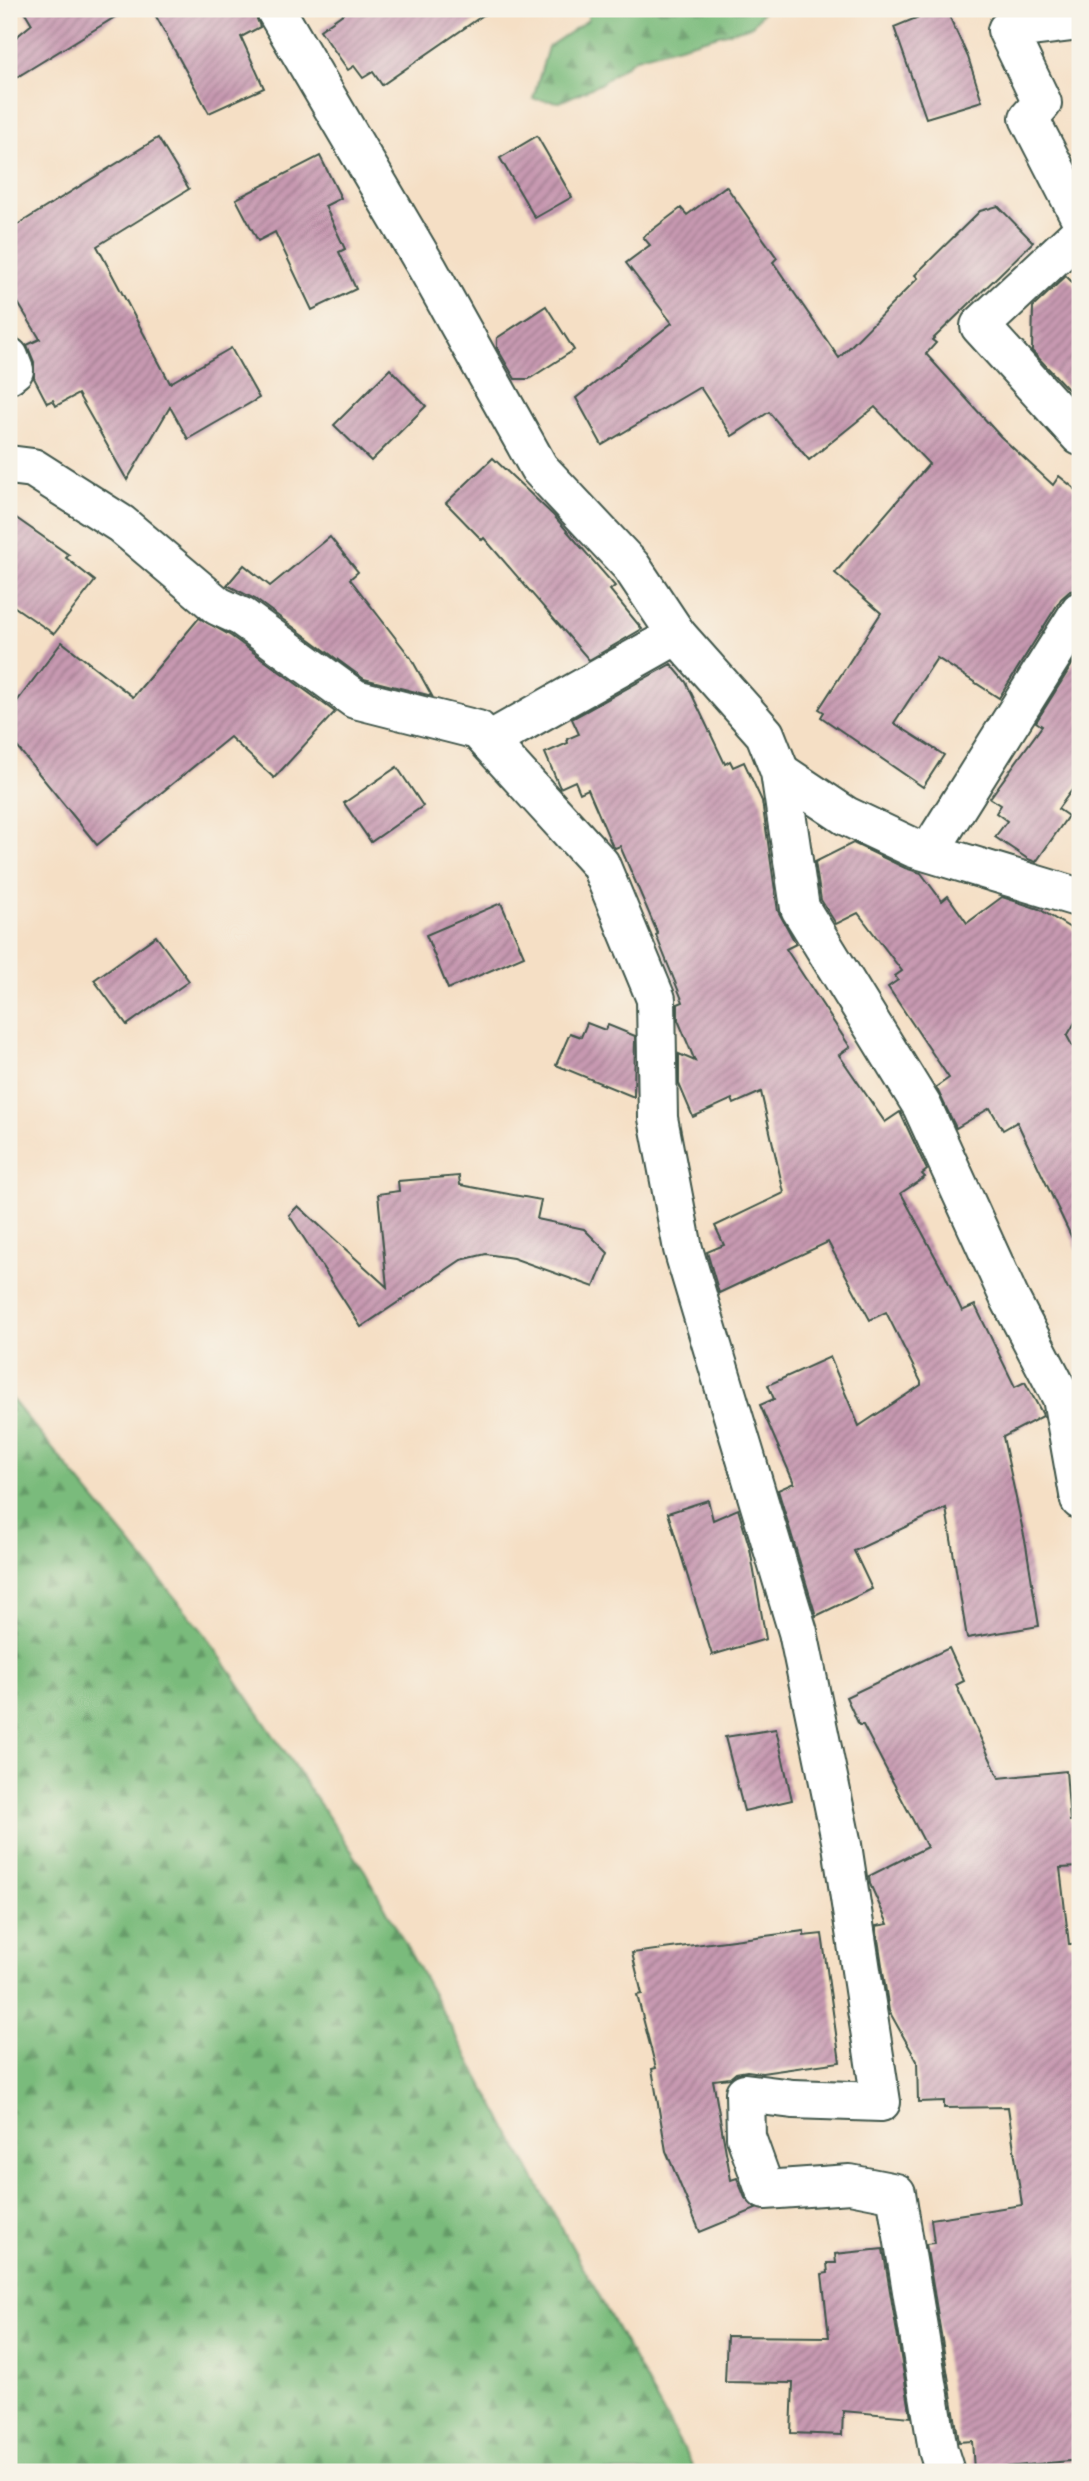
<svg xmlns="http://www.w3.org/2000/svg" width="1089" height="2481" font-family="Vollkorn,serif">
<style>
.forest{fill:url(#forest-firs);stroke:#4c7c58;stroke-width:2}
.building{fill:url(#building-hatch)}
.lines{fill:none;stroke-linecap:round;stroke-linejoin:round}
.minor-casing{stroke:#3f554a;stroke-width:42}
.minor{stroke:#fff;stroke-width:38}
</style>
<defs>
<pattern id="forest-firs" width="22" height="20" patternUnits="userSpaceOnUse" patternTransform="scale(1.75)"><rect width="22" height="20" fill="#7abb7c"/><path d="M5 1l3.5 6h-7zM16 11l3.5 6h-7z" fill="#639966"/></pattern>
<pattern id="building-hatch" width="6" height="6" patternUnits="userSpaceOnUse" patternTransform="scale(1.75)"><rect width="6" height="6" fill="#c799b1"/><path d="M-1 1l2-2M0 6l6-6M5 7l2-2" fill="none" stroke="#a17e91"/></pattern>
</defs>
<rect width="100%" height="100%" fill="#f7f3e8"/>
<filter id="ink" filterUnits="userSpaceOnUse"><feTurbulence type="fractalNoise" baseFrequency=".0143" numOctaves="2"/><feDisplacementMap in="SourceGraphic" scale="14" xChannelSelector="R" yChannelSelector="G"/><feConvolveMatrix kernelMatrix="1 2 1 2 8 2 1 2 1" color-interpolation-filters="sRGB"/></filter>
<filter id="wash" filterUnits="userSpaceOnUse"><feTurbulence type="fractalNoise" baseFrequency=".00686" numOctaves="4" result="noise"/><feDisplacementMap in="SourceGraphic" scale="28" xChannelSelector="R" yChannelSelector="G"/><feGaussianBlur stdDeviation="1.57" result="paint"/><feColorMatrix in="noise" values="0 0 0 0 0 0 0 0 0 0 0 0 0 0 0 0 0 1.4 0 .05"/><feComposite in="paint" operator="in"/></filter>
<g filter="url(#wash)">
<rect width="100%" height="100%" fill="#f5dfc5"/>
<g class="forest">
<path d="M 588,9 L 765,9 L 752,26 L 636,58 L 600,84 L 560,102 L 533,99 L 548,47 L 588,20 Z"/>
<path d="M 9,1396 L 205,1634 L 365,1871 L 696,2472 L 9,2472 Z"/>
</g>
<g id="blocks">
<g class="building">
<path d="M 23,9 L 128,9 L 9,82 L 9,43 L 32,24 Z"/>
<path d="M 152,9 L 253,9 L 260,27 L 241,37 L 264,88 L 209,113 Z"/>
<path d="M 350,9 L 492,9 L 382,85 L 373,72 L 363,78 L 354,66 L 348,70 L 320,30 Z"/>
<path d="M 938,9 L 946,9 L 968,57 L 982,101 L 926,118 L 894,27 Z"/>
<path d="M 537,136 L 572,197 L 535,218 L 500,158 Z"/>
<path d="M 158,138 L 189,189 L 97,246 L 170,383 L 231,348 L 259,398 L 188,439 L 170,407 L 127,480 L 78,394 L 56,406 L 53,400 L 47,403 L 34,378 L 34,362 L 27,345 L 40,339 L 9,288 L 9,230 Z"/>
<path d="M 320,156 L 341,198 L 325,206 L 345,249 L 339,252 L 356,289 L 312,310 L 275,232 L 258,241 L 236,199 Z"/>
<path d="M 726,186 L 777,258 L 773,262 L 839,358 L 918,278 L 915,275 L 980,211 L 998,206 L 1033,242 L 932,340 L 936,343 L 926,354 L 1000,436 L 1053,485 L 1059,476 L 1080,493 L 1080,589 L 1070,591 L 1061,599 L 999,698 L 937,658 L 894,723 L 944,755 L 923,787 L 821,717 L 824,712 L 819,709 L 881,613 L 835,573 L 929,464 L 875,407 L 809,460 L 769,412 L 732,436 L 700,387 L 602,445 L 576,398 L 672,323 L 626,263 L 650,245 L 643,237 L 681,208 L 687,215 Z"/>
<path d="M 1066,276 L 1080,290 L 1080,402 L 1032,351 L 1033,307 Z"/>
<path d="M 546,306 L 574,350 L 529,379 L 515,379 L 497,348 L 497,338 Z"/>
<path d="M 390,369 L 426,406 L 371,461 L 334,425 Z"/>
<path d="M 493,458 L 555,517 L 615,586 L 610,590 L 642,629 L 589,660 L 484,538 L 482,540 L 446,503 Z"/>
<path d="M 9,513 L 69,555 L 66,558 L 95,581 L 54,634 L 9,603 Z"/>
<path d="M 330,537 L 358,572 L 350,579 L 411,658 L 432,696 L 364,679 L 255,599 L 227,585 L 244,565 L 270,586 Z"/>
<path d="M 199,618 L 231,636 L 335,712 L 274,778 L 230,737 L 97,845 L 9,737 L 9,712 L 62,642 L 133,697 Z"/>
<path d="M 1080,652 L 1080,779 L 1058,809 L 1068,816 L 1036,862 L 1028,859 L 995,837 L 1007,821 L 996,813 L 1001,805 L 990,798 L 1042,726 L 1036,722 Z"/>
<path d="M 671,664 L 686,682 L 725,764 L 730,761 L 733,767 L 744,762 L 762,801 L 778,911 L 796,944 L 786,949 L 850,1047 L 839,1055 L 885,1122 L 900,1112 L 927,1170 L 922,1174 L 925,1177 L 901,1193 L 944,1273 L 962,1311 L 975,1305 L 1015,1387 L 1025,1382 L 1042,1413 L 1043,1416 L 1003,1437 L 1026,1545 L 1039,1626 L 967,1638 L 946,1508 L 854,1551 L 872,1589 L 816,1616 L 778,1490 L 794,1483 L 760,1405 L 774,1399 L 768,1385 L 830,1357 L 859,1426 L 921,1385 L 921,1382 L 886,1312 L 870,1320 L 828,1242 L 719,1293 L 707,1252 L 724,1245 L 715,1226 L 784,1193 L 761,1092 L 734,1104 L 732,1099 L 693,1117 L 679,1084 L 679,1054 L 695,1061 L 678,1020 L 678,1004 L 683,1002 L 656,935 L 658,934 L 620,846 L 615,848 L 612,845 L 588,789 L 580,793 L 575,781 L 560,788 L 545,753 L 568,743 L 567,739 L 579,734 L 572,719 Z"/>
<path d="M 397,767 L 423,806 L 371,842 L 344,803 Z"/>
<path d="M 853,843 L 905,868 L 921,873 L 942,901 L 948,896 L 967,923 L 1002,897 L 1039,909 L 1080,934 L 1080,1014 L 1067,1036 L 1080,1060 L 1080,1255 L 1017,1122 L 1003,1130 L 990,1108 L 956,1128 L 936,1087 L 949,1078 L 888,987 L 898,980 L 895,976 L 902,971 L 858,913 L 836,924 L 821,900 L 815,862 Z"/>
<path d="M 501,903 L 524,956 L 448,989 L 426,935 Z"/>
<path d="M 156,936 L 189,981 L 127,1025 L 94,980 Z"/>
<path d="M 587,1023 L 605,1030 L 608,1025 L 635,1036 L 634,1097 L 556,1065 L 570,1033 L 581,1037 Z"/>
<path d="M 459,1176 L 460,1185 L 541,1200 L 537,1219 L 584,1229 L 608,1253 L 594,1287 L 513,1258 L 486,1254 L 461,1260 L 361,1327 L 289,1215 L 298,1206 L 387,1287 L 378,1194 L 399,1191 L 398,1181 Z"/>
<path d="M 708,1500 L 713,1520 L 738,1509 L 750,1549 L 766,1639 L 712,1655 L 668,1513 Z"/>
<path d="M 949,1648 L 964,1681 L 956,1685 L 999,1778 L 1066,1771 L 1070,1821 L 1080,1820 L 1080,1867 L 1060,1868 L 1069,1944 L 1074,1944 L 1080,2058 L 1080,2460 L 974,2470 L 972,2441 L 959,2442 L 926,2244 L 934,2243 L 931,2219 L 1022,2205 L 1008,2107 L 944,2108 L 944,2101 L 918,2102 L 917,2061 L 889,2011 L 876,1926 L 888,1924 L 870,1884 L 869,1876 L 927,1847 L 863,1725 L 859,1725 L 846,1697 Z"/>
<path d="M 776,1729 L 792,1800 L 744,1811 L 725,1737 Z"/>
<path d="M 804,1931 L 804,1936 L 822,1934 L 840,2062 L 762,2073 L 747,2071 L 736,2073 L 730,2078 L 713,2080 L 731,2180 L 737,2178 L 745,2198 L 756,2209 L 700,2232 L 666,2151 L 652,2069 L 656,2068 L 637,1995 L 642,1994 L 632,1953 Z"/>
<path d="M 883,2249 L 911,2417 L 843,2411 L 842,2435 L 791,2433 L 793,2383 L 725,2382 L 727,2336 L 829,2337 L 822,2274 L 828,2273 L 827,2263 L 836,2263 L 835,2254 Z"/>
</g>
</g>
</g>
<g filter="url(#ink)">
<use href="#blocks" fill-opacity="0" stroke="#3f554a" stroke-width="2"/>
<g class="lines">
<g class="minor-casing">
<g id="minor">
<path d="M 275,9 L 429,271 L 539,468 L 631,566 L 677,635 L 765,734 L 780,772 L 800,908 L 922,1106 L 1009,1297 L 1062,1398 L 1080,1500"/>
<path d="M 1080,21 L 1007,30 L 1042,103 L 1029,118 L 1080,217"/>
<path d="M 1080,233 L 980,326 L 1080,436"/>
<path d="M 9,357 L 14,370 L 9,374"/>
<path d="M 9,465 L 33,468 L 121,524 L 218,606 L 242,617 L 355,699 L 478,730 L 600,864 L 656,999 L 658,1118 L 683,1249 L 798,1632 L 842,1845 L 881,2102 L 793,2099 L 745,2093 L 746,2137 L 765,2190 L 850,2184 L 896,2193 L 938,2450 L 945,2472"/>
<path d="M 489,741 L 677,635"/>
<path d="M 780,772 L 846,816 L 914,848 L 1080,898"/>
<path d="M 929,852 L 1080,611"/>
</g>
</g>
<use href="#minor" class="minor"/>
</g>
</g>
<rect width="1089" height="2481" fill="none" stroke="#f7f3e8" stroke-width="35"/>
</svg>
